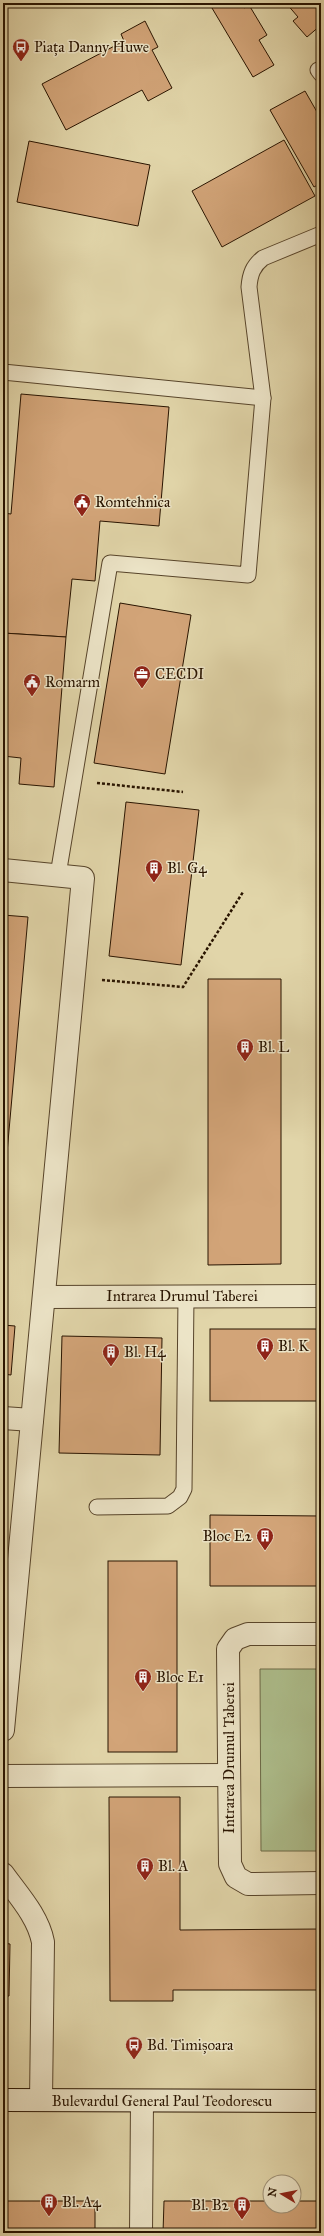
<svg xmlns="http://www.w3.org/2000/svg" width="324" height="2236" font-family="'IM FELL Great Primer',serif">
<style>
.green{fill:#adbe8c;stroke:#6b6946}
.building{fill:#d2a478;stroke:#291400}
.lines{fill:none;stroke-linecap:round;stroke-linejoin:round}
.service-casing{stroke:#57442a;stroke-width:17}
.minor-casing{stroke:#57442a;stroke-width:24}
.secondary-casing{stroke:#291400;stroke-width:24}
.path{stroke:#291400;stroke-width:2.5;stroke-dasharray:3 2;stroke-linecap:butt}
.service{stroke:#ece4c7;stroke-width:15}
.minor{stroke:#ece4c7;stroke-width:22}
.secondary{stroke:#ece4c7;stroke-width:22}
.labels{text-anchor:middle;stroke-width:3;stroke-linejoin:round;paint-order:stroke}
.poi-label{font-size:15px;fill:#291400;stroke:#ece4c7;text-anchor:start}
.street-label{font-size:15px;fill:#291400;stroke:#ece4c7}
</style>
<rect width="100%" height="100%" fill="#e1d5a9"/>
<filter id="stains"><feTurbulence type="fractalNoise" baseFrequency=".005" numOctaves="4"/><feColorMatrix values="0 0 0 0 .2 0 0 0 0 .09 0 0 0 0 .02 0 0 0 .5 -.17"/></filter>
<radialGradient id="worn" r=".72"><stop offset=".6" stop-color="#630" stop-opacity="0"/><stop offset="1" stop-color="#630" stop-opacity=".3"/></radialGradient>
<path class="green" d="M 260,1669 L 321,1669 L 321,1851 L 261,1851 Z"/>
<g class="building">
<path d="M 209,3 L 241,3 L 244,8 L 249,5 L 267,35 L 259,40 L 274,65 L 253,77 Z"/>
<path d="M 286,3 L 321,3 L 321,25 L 307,37 L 293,21 L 298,17 Z"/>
<path d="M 145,21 L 158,47 L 152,50 L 172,88 L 148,101 L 142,90 L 66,130 L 42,84 L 124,41 L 121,34 Z"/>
<path d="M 305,91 L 321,119 L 321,183 L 314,187 L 270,110 Z"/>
<path d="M 284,140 L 315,196 L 222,247 L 192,191 Z"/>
<path d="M 29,141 L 150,165 L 138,226 L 17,202 Z"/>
<path d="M 21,394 L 169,407 L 159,526 L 100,521 L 95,581 L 72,579 L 66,637 L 3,633 L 3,513 L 11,514 Z"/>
<path d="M 120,603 L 191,615 L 165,774 L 94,763 Z"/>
<path d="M 3,633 L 66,637 L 54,787 L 19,784 L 21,758 L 3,756 Z"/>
<path d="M 126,802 L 199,810 L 181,965 L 109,956 Z"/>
<path d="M 3,915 L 28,917 L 7,1153 L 3,1153 Z"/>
<path d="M 208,979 L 281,979 L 281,1264 L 208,1265 Z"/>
<path d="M 3,1153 L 7,1153 L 3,1197 Z"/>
<path d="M 3,1325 L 15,1326 L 11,1375 L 3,1374 Z"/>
<rect x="210" y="1329" width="111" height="72"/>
<path d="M 62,1336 L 162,1338 L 160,1455 L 59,1453 Z"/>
<path d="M 210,1515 L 321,1516 L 321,1586 L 210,1586 Z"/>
<rect x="108" y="1561" width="69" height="191"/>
<path d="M 109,1797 L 180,1797 L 180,1930 L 321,1929 L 321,1990 L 173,1990 L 173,2001 L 110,2001 Z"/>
<path d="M 3,1943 L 10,1944 L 9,1996 L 3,1996 Z"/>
<rect x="3" y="2201" width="92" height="32"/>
<path d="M 164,2201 L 270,2201 L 270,2206 L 294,2206 L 294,2201 L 321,2201 L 321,2233 L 163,2233 Z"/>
</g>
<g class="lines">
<g class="service-casing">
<g id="service">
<path d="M 318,70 L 321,74"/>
<path d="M 3,372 L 263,398"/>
<path d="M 58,875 L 110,563 L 248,575 L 263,398 L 249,287 C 250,274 253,266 263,258 L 321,234"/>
<path d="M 97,1507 L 168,1506 L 180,1497 L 184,1489 L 186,1296"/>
</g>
</g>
<g class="minor-casing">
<g id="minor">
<path d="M 3,870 L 83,878 L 3,1730"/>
<path d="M 44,1297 L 321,1296"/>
<path d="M 3,1418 L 32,1420"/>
<path d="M 321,1634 L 248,1634 L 235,1639 L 228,1649 L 230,1864 L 236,1877 L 248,1884 L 321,1883"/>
<path d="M 3,1776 L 229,1775"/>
<path d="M 3,1874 C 18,1895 38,1916 43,1942 L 41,2100"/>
<path d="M 141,2233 L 142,2101"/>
</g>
</g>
<g class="secondary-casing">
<path id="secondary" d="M 3,2100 L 321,2101"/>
</g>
<g class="path">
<path d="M 97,783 L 183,792"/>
<path d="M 102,980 L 183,987 L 243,892"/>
</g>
<use href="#service" class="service"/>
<use href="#minor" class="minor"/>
<use href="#secondary" class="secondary"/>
</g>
<defs>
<g id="bus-pin" transform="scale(0.9)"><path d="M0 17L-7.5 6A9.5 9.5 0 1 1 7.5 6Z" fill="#8f2418" stroke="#ece4c7"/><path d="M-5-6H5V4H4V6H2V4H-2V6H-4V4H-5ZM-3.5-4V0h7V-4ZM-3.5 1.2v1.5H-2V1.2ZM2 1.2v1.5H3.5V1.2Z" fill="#fff"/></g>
<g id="civic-pin" transform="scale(0.9)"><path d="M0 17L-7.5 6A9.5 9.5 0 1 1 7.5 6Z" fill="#8f2418" stroke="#ece4c7"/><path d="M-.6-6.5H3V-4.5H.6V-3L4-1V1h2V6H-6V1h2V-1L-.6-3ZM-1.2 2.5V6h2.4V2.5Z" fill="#fff"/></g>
<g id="office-pin" transform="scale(0.9)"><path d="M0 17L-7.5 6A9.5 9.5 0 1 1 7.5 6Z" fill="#8f2418" stroke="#ece4c7"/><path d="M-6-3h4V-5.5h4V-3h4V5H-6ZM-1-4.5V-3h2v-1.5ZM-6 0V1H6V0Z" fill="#fff"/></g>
<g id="building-pin" transform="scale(0.9)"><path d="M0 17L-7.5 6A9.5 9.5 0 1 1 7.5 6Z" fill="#8f2418" stroke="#ece4c7"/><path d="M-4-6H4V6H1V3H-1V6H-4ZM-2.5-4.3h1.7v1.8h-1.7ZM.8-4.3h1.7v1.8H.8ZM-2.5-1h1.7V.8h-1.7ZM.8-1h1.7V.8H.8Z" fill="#fff"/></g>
</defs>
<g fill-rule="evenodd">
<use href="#bus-pin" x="21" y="47"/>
<use href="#civic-pin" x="82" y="502"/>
<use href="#office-pin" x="142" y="674"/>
<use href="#civic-pin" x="32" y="682"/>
<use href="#building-pin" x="154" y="868"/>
<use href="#building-pin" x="245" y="1047"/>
<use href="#building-pin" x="265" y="1346"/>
<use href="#building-pin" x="111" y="1352"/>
<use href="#building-pin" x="265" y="1536"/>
<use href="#building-pin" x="143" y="1677"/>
<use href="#building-pin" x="145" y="1866"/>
<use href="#bus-pin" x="134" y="2045"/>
<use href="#building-pin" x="49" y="2202"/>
<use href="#building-pin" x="242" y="2205"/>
</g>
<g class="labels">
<g class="poi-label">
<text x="34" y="52">Piața Danny Huwe</text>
<text x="95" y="507">Romtehnica</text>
<text x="155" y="679">CECDI</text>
<text x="45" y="687">Romarm</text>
<text x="167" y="873">Bl. G4</text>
<text x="258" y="1052">Bl. L</text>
<text x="278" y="1351">Bl. K</text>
<text x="124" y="1357">Bl. H4</text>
<text x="252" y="1541" text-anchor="end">Bloc E2</text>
<text x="156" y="1682">Bloc E1</text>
<text x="158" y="1871">Bl. A</text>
<text x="147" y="2050">Bd. Timișoara</text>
<text x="62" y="2207">Bl. A4</text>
<text x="229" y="2210" text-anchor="end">Bl. B2</text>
</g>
<g class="street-label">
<text x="182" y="1301">Intrarea Drumul Taberei</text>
<text transform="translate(229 1758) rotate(-90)" y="5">Intrarea Drumul Taberei</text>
<text x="162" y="2106">Bulevardul General Paul Teodorescu</text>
</g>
</g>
<rect width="324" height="2236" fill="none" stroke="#e1d5a9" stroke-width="16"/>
<rect x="4" y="4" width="316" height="2228" fill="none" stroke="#291400" stroke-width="2"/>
<rect x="8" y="8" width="308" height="2220" fill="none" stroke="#291400"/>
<g transform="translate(282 2194) rotate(280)"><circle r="19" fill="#ece4c7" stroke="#9e9177"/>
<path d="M0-3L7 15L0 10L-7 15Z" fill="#8f2418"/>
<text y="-6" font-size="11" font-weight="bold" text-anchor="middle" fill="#291400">N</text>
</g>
<rect width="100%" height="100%" filter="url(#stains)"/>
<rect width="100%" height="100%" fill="url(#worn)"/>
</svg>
